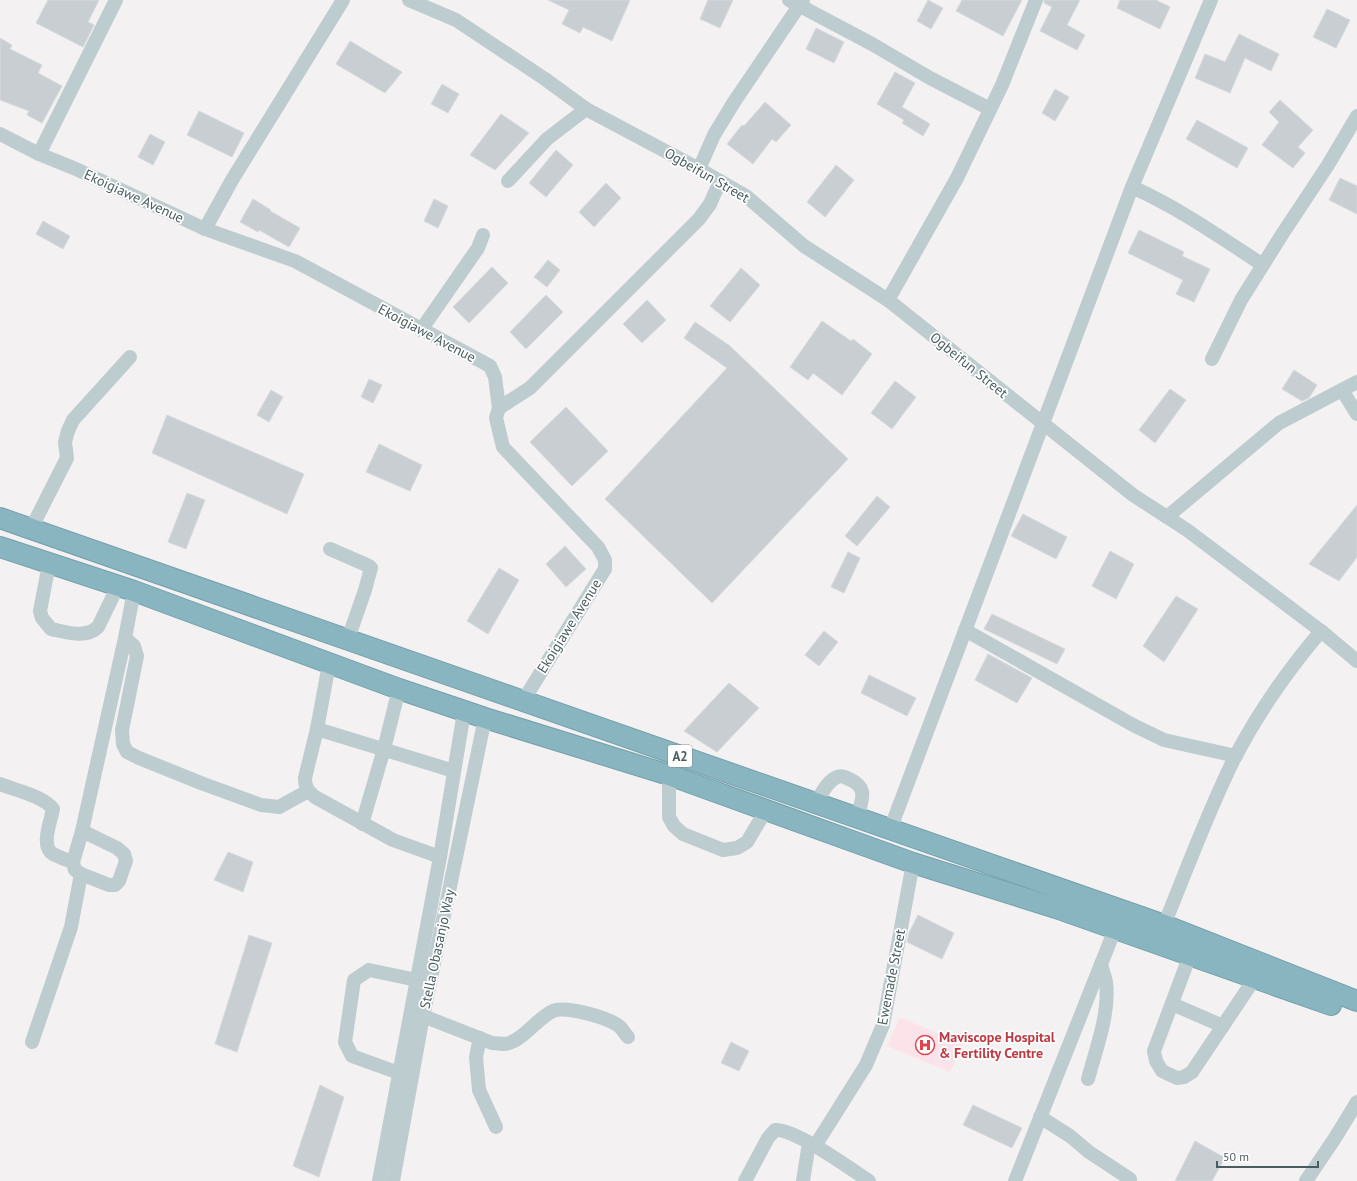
<svg xmlns="http://www.w3.org/2000/svg" width="1357" height="1181" font-family="'PT Sans',sans-serif">
<style>
.medical{fill:#fce3e9}
.building{fill:#c8ced1;stroke:#d5dadd}
.lines{fill:none;stroke-linecap:round;stroke-linejoin:round}
.highway-casing{stroke:#74a0ac;stroke-width:22}
.minor{stroke:#bdccce;stroke-width:14}
.highway{stroke:#89b5c0;stroke-width:20}
.labels{text-anchor:middle;stroke-width:3.5;stroke-linejoin:round;paint-order:stroke}
.shield{fill:#fff;stroke:#808d90;stroke-width:1}
.shield-label{font-size:13px;font-weight:bold;fill:#495c60}
.street-label{font-size:14px;fill:#495c60;stroke:#fff}
.health-label{font-size:14px;font-weight:bold;fill:#be3a42;stroke:#fff;text-anchor:start}
</style>
<rect width="100%" height="100%" fill="#f4f1f2"/>
<path class="medical" d="M 900,1017 L 963,1044 L 950,1072 L 887,1046 Z"/>
<g class="building">
<path d="M 48,0 L 99,0 L 88,22 L 94,25 L 83,47 L 36,23 Z"/>
<path d="M 548,0 L 630,0 L 612,41 L 583,27 L 580,33 L 562,24 L 569,10 Z"/>
<path d="M 708,0 L 733,0 L 720,28 L 700,19 Z"/>
<path d="M 928,0 L 943,8 L 931,29 L 917,21 Z"/>
<path d="M 962,0 L 1022,0 L 1003,36 L 956,11 Z"/>
<path d="M 1044,0 L 1080,0 L 1067,25 L 1085,35 L 1077,50 L 1040,31 L 1052,7 L 1044,3 Z"/>
<path d="M 1120,0 L 1156,0 L 1170,7 L 1160,29 L 1117,8 Z"/>
<path d="M 1327,9 L 1350,20 L 1336,48 L 1313,37 Z"/>
<path d="M 816,28 L 844,42 L 834,63 L 806,49 Z"/>
<path d="M 1239,34 L 1279,54 L 1271,71 L 1245,58 L 1230,93 L 1195,78 L 1205,54 L 1225,62 Z"/>
<path d="M 0,38 L 12,45 L 10,49 L 42,65 L 38,73 L 62,86 L 42,123 L 27,115 L 29,111 L 0,100 Z"/>
<path d="M 350,41 L 402,72 L 385,93 L 336,64 Z"/>
<path d="M 895,72 L 915,83 L 902,107 L 930,124 L 923,136 L 902,123 L 904,120 L 877,104 Z"/>
<path d="M 442,84 L 459,94 L 448,113 L 431,104 Z"/>
<path d="M 1055,89 L 1069,97 L 1055,121 L 1042,113 Z"/>
<path d="M 1280,100 L 1313,130 L 1298,147 L 1305,153 L 1293,168 L 1262,145 L 1279,122 L 1269,112 Z"/>
<path d="M 765,102 L 791,125 L 776,142 L 772,139 L 753,164 L 727,144 L 742,125 L 744,126 Z"/>
<path d="M 199,111 L 244,133 L 232,157 L 187,135 Z"/>
<path d="M 501,114 L 529,133 L 495,170 L 470,155 Z"/>
<path d="M 1197,120 L 1248,148 L 1237,168 L 1186,139 Z"/>
<path d="M 150,134 L 165,142 L 153,165 L 138,157 Z"/>
<path d="M 556,150 L 573,165 L 546,197 L 529,183 Z"/>
<path d="M 836,165 L 854,180 L 825,217 L 807,202 Z"/>
<path d="M 1340,178 L 1357,186 L 1357,214 L 1329,200 Z"/>
<path d="M 606,183 L 621,198 L 594,227 L 579,212 Z"/>
<path d="M 253,199 L 271,210 L 270,211 L 300,228 L 289,247 L 259,230 L 258,232 L 240,222 Z"/>
<path d="M 434,199 L 448,206 L 438,228 L 424,221 Z"/>
<path d="M 43,221 L 70,236 L 63,249 L 36,234 Z"/>
<path d="M 1139,230 L 1184,252 L 1182,256 L 1210,269 L 1194,302 L 1176,294 L 1183,280 L 1128,253 Z"/>
<path d="M 548,260 L 560,270 L 547,287 L 534,277 Z"/>
<path d="M 492,267 L 508,283 L 469,323 L 453,307 Z"/>
<path d="M 741,268 L 760,285 L 730,322 L 710,306 Z"/>
<path d="M 546,295 L 563,312 L 526,349 L 510,332 Z"/>
<path d="M 647,300 L 666,320 L 642,343 L 623,324 Z"/>
<path d="M 822,321 L 851,341 L 853,339 L 872,354 L 842,395 L 813,373 L 808,380 L 790,367 Z"/>
<path d="M 695,322 L 730,346 L 848,459 L 712,603 L 605,499 L 727,368 L 684,338 Z"/>
<path d="M 1294,370 L 1317,385 L 1309,398 L 1302,401 L 1282,389 Z"/>
<path d="M 369,379 L 382,385 L 373,403 L 361,397 Z"/>
<path d="M 895,381 L 916,397 L 892,429 L 871,413 Z"/>
<path d="M 1170,389 L 1186,400 L 1155,443 L 1139,430 Z"/>
<path d="M 271,390 L 283,397 L 269,422 L 257,415 Z"/>
<path d="M 566,407 L 608,451 L 572,486 L 530,442 Z"/>
<path d="M 167,415 L 304,474 L 287,514 L 152,453 Z"/>
<path d="M 379,444 L 422,465 L 410,491 L 366,472 Z"/>
<path d="M 187,493 L 205,500 L 186,549 L 168,542 Z"/>
<path d="M 877,496 L 890,507 L 857,546 L 845,536 Z"/>
<path d="M 1357,505 L 1357,557 L 1339,581 L 1309,564 Z"/>
<path d="M 1023,514 L 1067,537 L 1056,559 L 1011,536 Z"/>
<path d="M 565,546 L 586,569 L 566,587 L 546,564 Z"/>
<path d="M 1110,551 L 1134,564 L 1116,599 L 1092,586 Z"/>
<path d="M 848,552 L 860,558 L 844,593 L 831,587 Z"/>
<path d="M 499,568 L 519,580 L 488,634 L 467,621 Z"/>
<path d="M 1176,596 L 1198,609 L 1164,662 L 1143,646 Z"/>
<path d="M 992,614 L 1065,649 L 1057,664 L 984,629 Z"/>
<path d="M 824,631 L 838,642 L 819,666 L 805,655 Z"/>
<path d="M 988,654 L 1032,678 L 1017,703 L 975,680 Z"/>
<path d="M 869,675 L 916,698 L 907,716 L 861,693 Z"/>
<path d="M 729,683 L 759,708 L 717,752 L 684,731 Z"/>
<path d="M 228,852 L 253,862 L 243,892 L 214,880 Z"/>
<path d="M 918,915 L 954,933 L 942,959 L 907,942 L 909,933 Z"/>
<path d="M 249,935 L 272,943 L 237,1052 L 215,1044 Z"/>
<path d="M 731,1042 L 749,1051 L 739,1071 L 721,1063 Z"/>
<path d="M 320,1085 L 344,1097 L 319,1177 L 293,1166 Z"/>
<path d="M 973,1105 L 1022,1128 L 1012,1148 L 963,1125 Z"/>
<path d="M 1195,1141 L 1225,1158 L 1212,1181 L 1175,1181 Z"/>
</g>
<g class="lines">
<g class="highway-casing">
<g id="highway">
<path d="M 0,518 L 1164,925 L 1357,1001"/>
<path d="M 0,547 L 134,591 L 399,689 L 485,718 L 669,775 L 913,863 L 1056,908 L 1331,1005"/>
</g>
</g>
<g class="minor">
<path d="M 409,0 L 456,20 L 545,79 L 586,109 L 699,169 L 746,196 L 804,246 L 888,300 L 1133,495 L 1187,530 L 1321,631 L 1357,661"/>
<path d="M 789,0 L 872,44 L 930,78 L 990,109"/>
<path d="M 0,134 L 39,154 L 76,169 L 205,229 L 295,261 L 490,366 L 495,377 L 499,408 L 496,418 L 503,447 L 598,547 L 605,560 L 605,569 L 523,701"/>
<path d="M 39,154 L 116,0"/>
<path d="M 699,169 L 714,135 L 734,102 L 803,0"/>
<path d="M 508,181 L 547,139 L 586,109"/>
<path d="M 1132,187 C 1179,208 1220,237 1263,265"/>
<path d="M 205,229 L 232,180 L 343,0"/>
<path d="M 888,300 L 957,178 L 1002,85 L 1036,0"/>
<path d="M 421,330 L 478,248 L 483,235"/>
<path d="M 1212,359 L 1241,300 L 1283,233 L 1328,165 L 1357,116"/>
<path d="M 1342,390 L 1357,414"/>
<path d="M 499,408 L 530,388 L 699,219 L 710,204 L 720,181"/>
<path d="M 1167,517 L 1279,423 L 1357,382"/>
<path d="M 31,529 L 67,458 L 65,442 L 68,431 L 73,420 L 130,357"/>
<path d="M 330,549 L 369,566 L 371,568 L 365,590 L 348,639"/>
<path d="M 49,564 L 40,611 L 42,618 L 51,629 C 67,632 85,639 98,627 L 118,586"/>
<path d="M 965,630 L 1133,725 L 1164,740 L 1236,756"/>
<path d="M 125,638 L 134,646 L 137,656 L 122,730 L 123,744 L 127,752 L 139,758 L 201,783 L 261,805 L 279,807 L 308,791"/>
<path d="M 329,664 L 317,729 L 305,778 C 305,788 308,791 315,797 L 393,840 L 440,857"/>
<path d="M 317,729 L 454,771"/>
<path d="M 669,775 L 669,817 L 674,826 L 683,834 L 723,850 L 737,848 L 747,842 L 766,810"/>
<path d="M 0,784 C 15,790 43,796 53,809 C 51,821 40,846 53,854 C 59,857 66,860 73,862"/>
<path d="M 815,804 C 821,795 827,781 837,777 C 841,775 845,777 849,779 C 870,788 861,801 857,818"/>
<path d="M 362,824 L 384,749 L 399,689"/>
<path d="M 890,830 L 1132,187 L 1211,0"/>
<path d="M 82,831 L 117,848 L 124,854 L 126,861 L 119,881 L 115,885 L 109,885 L 81,874 L 75,870 L 73,862 L 82,831 L 125,638 L 134,591"/>
<path d="M 1164,925 C 1187,869 1208,811 1235,757 C 1259,711 1288,670 1321,631"/>
<path d="M 1190,955 L 1154,1051 L 1156,1061 L 1162,1071 L 1177,1078 L 1184,1077 L 1192,1072 L 1255,978"/>
<path d="M 1172,1004 L 1223,1026"/>
<path d="M 423,1016 L 492,1043 C 496,1043 501,1044 505,1044 C 522,1042 537,1018 553,1011 C 565,1005 610,1018 620,1027 C 623,1030 625,1034 628,1037"/>
<path d="M 480,1038 L 476,1057 L 479,1090 L 496,1127"/>
<path d="M 32,1042 L 71,927 L 81,874"/>
<path d="M 399,1073 L 352,1056 L 345,1042 L 354,980 L 369,970 L 417,980"/>
<path d="M 1088,1079 C 1096,1049 1110,1013 1106,982 C 1105,976 1102,970 1101,964"/>
<path d="M 1040,1117 L 1070,1136 L 1089,1152 L 1130,1179"/>
<path d="M 815,1146 L 866,1065 L 883,1025 L 913,863"/>
<path d="M 379,1181 L 440,857 L 464,712"/>
<path d="M 393,1181 L 423,1016 L 485,718"/>
<path d="M 745,1181 L 768,1138 L 775,1130 C 796,1129 849,1168 869,1181"/>
<path d="M 803,1181 L 809,1143"/>
<path d="M 1015,1181 L 1115,929"/>
<path d="M 1306,1181 L 1335,1138 L 1357,1102"/>
</g>
<use href="#highway" class="highway"/>
</g>
<defs>
<g id="hospital-ring" transform="scale(1)"><circle r="9.5" fill="#fff" stroke="#e0444e" stroke-width="1.5"/><path d="M-5-5h3v3.5h4V-5h3V5h-3V1.5h-4V5h-3Z" fill="#e0444e"/></g>
</defs>
<g fill-rule="evenodd">
<use href="#hospital-ring" x="925" y="1045"/>
</g>
<g class="labels">
<rect class="shield" x="668" y="745" width="24" height="22" rx="3"/>
<g class="shield-label">
<text x="680" y="761">A2</text>
</g>
<g class="street-label">
<text transform="translate(707 175) rotate(30)" y="5">Ogbeifun Street</text>
<text transform="translate(134 196) rotate(25)" y="5">Ekoigiawe Avenue</text>
<text transform="translate(427 333) rotate(28)" y="5">Ekoigiawe Avenue</text>
<text transform="translate(969 365) rotate(39)" y="5">Ogbeifun Street</text>
<text transform="translate(569 626) rotate(-58)" y="5">Ekoigiawe Avenue</text>
<text transform="translate(437 949) rotate(-78)" y="5">Stella Obasanjo Way</text>
<text transform="translate(891 977) rotate(-79)" y="5">Ewemade Street</text>
</g>
<g class="health-label">
<text x="939" y="1042">Maviscope Hospital<tspan x="939" dy="16">&amp; Fertility Centre</tspan></text>
</g>
</g>
<path d="M1217 1161v6h101v-6" fill="none" stroke="#495c60" stroke-width="2"/>
<text x="1223" y="1161" font-size="12" fill="#495c60" stroke="#ffffff" stroke-width="3" paint-order="stroke">50 m</text>
</svg>
